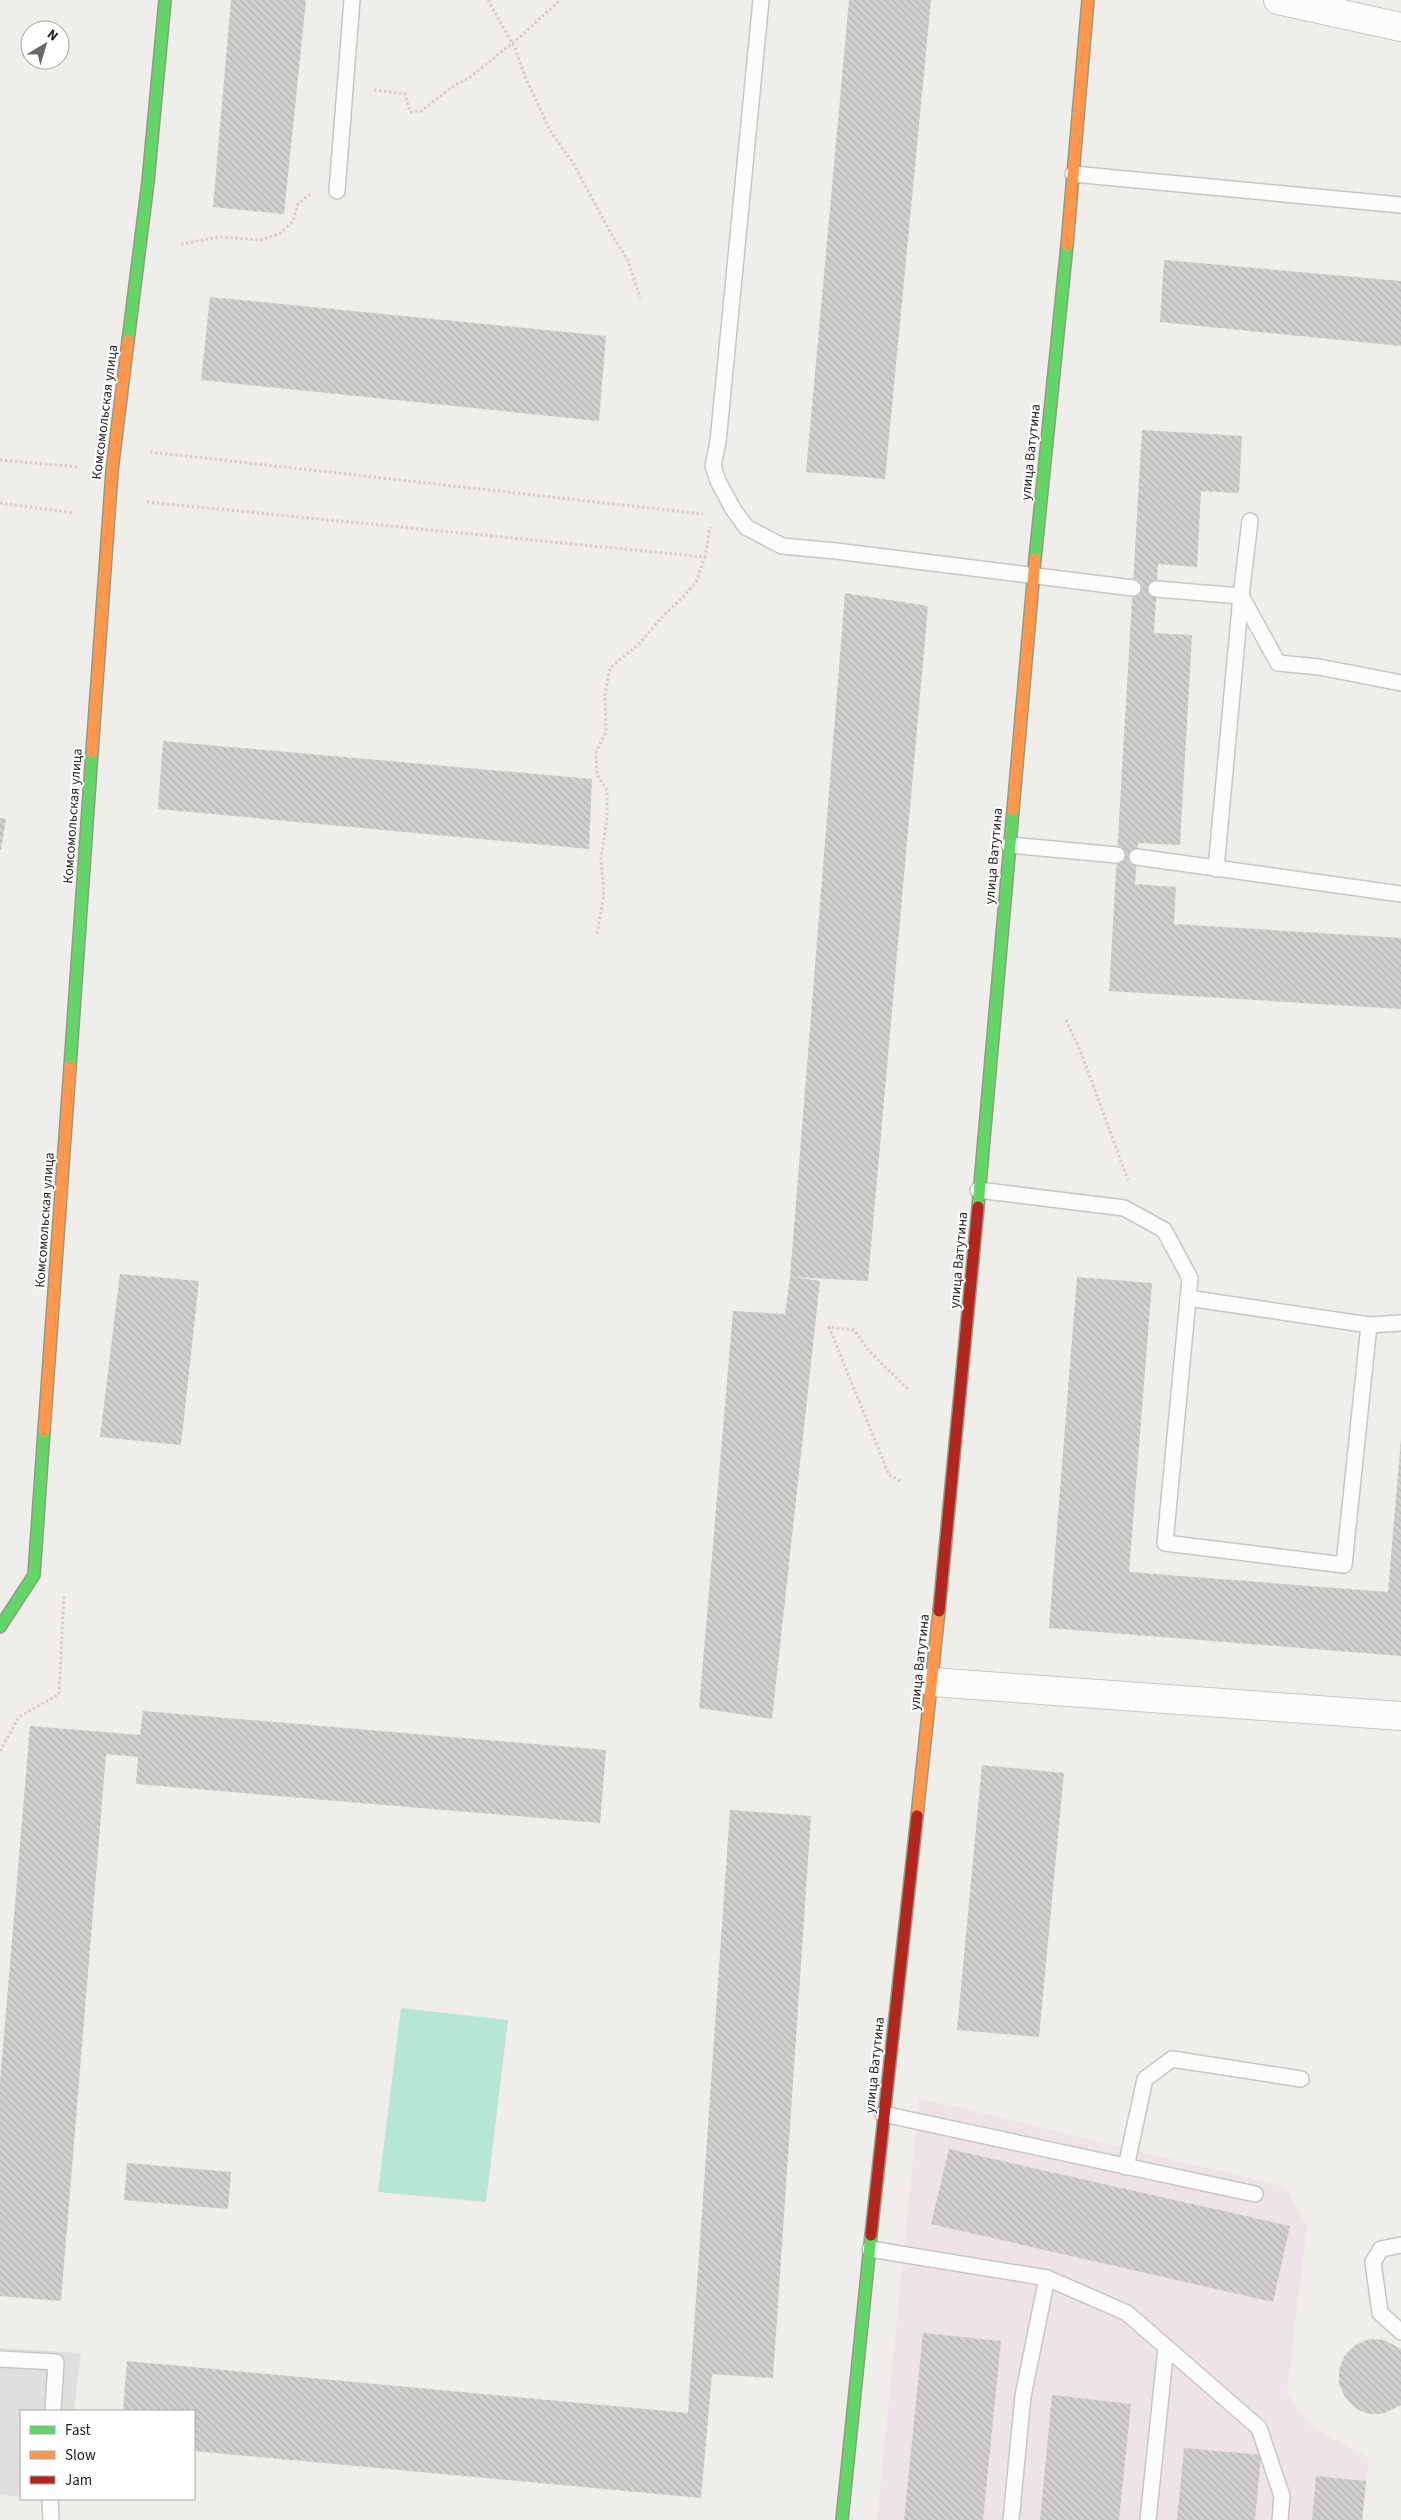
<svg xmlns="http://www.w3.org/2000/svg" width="1401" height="2520" font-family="'Source Sans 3',sans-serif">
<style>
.industrial{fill:#ece4e8}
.pitch{fill:#b7e5d6}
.parking{fill:#e0dfde}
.building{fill:url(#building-back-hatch)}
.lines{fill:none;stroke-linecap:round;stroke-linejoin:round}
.lane-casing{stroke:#c7c6c5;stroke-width:18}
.street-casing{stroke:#c7c6c5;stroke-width:30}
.fast-casing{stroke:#969a82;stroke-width:14}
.slow-casing{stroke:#969a82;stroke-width:14}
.jam-casing{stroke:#969a82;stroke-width:14}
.path{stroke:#d8ccc9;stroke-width:3;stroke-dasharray:2.5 2.5;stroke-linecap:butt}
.lane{stroke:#fdfcfc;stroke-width:15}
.street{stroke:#fdfcfc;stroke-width:28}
.fast{stroke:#63d668;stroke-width:11}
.slow{stroke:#ff974d;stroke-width:11}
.jam{stroke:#b3261e;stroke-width:11}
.labels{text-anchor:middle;stroke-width:4;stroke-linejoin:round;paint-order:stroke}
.street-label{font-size:14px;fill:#222;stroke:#fff}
</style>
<defs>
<pattern id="building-back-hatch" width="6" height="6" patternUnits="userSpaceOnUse" patternTransform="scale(1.25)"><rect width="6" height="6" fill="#d2d0ce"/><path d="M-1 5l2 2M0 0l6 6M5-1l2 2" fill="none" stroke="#b4b2b1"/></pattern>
</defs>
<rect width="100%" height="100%" fill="#efeeeb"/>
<path class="industrial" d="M 919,2098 L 1286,2187 L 1307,2227 L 1287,2393 L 1312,2427 L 1369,2458 L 1363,2520 L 877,2520 Z"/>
<path class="pitch" d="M 401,2008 L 508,2020 L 486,2202 L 378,2192 Z"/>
<path class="parking" d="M 0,2348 L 81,2353 L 74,2411 L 21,2411 L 21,2497 L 0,2495 Z"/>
<g class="building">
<path d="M 231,0 L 306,0 L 284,214 L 213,207 Z"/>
<path d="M 849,0 L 931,0 L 885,479 L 806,472 Z"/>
<path d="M 1164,260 L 1401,281 L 1401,346 L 1160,322 Z"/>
<path d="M 210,297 L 606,336 L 599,421 L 201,380 Z"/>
<path d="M 1142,430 L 1242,436 L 1239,493 L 1201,491 L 1197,567 L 1158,564 L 1154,633 L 1192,635 L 1180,845 L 1138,843 L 1135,884 L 1176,887 L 1174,924 L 1401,938 L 1401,1009 L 1109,991 Z"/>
<path d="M 845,593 L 928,606 L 868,1281 L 794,1277 L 820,1281 L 772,1719 L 699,1708 L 733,1311 L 785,1314 L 790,1277 Z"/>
<path d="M 163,741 L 592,779 L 589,849 L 158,809 Z"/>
<path d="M 0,818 L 6,819 L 1,850 L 0,850 Z"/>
<path d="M 120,1274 L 199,1281 L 181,1445 L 100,1437 Z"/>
<path d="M 1077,1277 L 1152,1283 L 1129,1572 L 1388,1592 L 1401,1438 L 1401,1656 L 1049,1628 Z"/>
<path d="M 143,1711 L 606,1750 L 600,1823 L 136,1784 L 138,1757 L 106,1754 L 61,2301 L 0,2296 L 0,2082 L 30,1726 L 140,1735 Z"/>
<path d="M 982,1765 L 1064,1773 L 1039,2037 L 957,2030 Z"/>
<path d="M 730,1810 L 811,1816 L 773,2378 L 712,2374 L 701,2498 L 194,2451 L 194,2411 L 123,2411 L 127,2361 L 688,2413 Z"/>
<path d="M 949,2149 L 1290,2226 L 1273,2302 L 931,2224 Z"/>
<path d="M 127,2163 L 231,2172 L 228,2209 L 124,2200 Z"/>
<path d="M 923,2333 L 1001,2341 L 983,2520 L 904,2520 Z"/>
<path d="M 1369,2339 L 1384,2340 L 1401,2349 L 1401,2405 L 1383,2414 L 1368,2414 L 1355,2408 L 1345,2397 L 1339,2384 L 1339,2369 L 1345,2355 L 1355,2345 Z"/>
<path d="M 1052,2395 L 1131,2404 L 1119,2520 L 1040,2520 Z"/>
<path d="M 1184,2448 L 1261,2455 L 1255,2520 L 1177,2520 Z"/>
<path d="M 1316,2476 L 1366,2481 L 1362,2520 L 1312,2520 Z"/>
</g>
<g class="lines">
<g class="lane-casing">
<g id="lane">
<path d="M 761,0 L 718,442 L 713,466 L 718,481 L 733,509 L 746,527 L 782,546 L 836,551 L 1133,588"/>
<path d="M 1073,174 L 1401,205"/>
<path d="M 337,191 L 352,0"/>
<path d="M 1156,589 L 1241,596 L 1278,663 L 1319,667 L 1401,683"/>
<path d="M 1009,845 L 1117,855"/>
<path d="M 1137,857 L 1401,894"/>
<path d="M 1216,869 L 1241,596 L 1250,521"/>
<path d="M 978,1190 L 1124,1208 L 1164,1230 L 1190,1278 L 1165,1543 L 1344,1565 L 1369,1325"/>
<path d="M 1188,1298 L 1369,1325 L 1401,1323"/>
<path d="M 883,2114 L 1255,2194"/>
<path d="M 1126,2167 L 1145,2079 L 1172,2059 L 1301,2079"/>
<path d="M 1401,2245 L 1381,2249 L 1373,2262 L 1380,2313 L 1401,2332"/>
<path d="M 870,2249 L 1047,2278 L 1127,2313 L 1259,2428 L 1282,2496 L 1280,2520"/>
<path d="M 0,2359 L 56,2362 L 53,2411"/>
<path d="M 50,2499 L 51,2520"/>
<path d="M 1011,2520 L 1023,2396 L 1047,2278"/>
<path d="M 1148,2520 L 1166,2347"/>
</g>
</g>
<g class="street-casing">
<g id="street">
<path d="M 1278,0 L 1401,27"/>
<path d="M 932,1682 L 1401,1716"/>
</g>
</g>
<g class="fast-casing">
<g id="fast">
<path d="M 128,341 L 148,182 L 165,0"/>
<path d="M 1035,559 L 1067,245"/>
<path d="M 70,1067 L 92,752"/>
<path d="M 978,1207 L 1013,810"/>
<path d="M 0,1627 L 34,1575 L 44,1431"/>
<path d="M 842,2520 L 871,2235"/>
</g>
</g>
<g class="slow-casing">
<g id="slow">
<path d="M 1067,245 L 1088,0"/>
<path d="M 92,752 L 112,471 L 128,341"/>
<path d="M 1013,810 L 1035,559"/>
<path d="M 44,1431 L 70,1067"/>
<path d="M 917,1816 L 939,1611"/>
</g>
</g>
<g class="jam-casing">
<g id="jam">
<path d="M 939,1611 L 978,1207"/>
<path d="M 871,2235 L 917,1816"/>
</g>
</g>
<g class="path">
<path d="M 488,0 L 515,48 L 525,77 L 551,132 L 573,163 L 613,237 L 628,260 L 640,298"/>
<path d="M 374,90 L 405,94 L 410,112 L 421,111 L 455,85 L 469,78 L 520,37 L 560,0"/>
<path d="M 181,244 L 219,237 L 261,240 L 281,233 L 293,221 L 298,204 L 310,194"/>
<path d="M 150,452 L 703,514"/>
<path d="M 0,460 L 79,467"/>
<path d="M 147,502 L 705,557 L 710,527"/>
<path d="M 0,503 L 74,513"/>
<path d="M 597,934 L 604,895 L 601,858 L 607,818 L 607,790 L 597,775 L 596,752 L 606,732 L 605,693 L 610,668 L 639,644 L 660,619 L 685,595 L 696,582 L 705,557"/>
<path d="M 1066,1020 L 1080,1050 L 1128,1180"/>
<path d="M 900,1481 L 889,1475 L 829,1327 L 854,1330 L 869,1351 L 908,1389"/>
<path d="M 0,1751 L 19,1717 L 59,1694 L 64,1595"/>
</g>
<use href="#lane" class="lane"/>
<use href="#street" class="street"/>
<use href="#fast" class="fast"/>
<use href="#slow" class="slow"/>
<use href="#jam" class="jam"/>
</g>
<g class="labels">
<g class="street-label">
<text transform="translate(104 412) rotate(-83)" y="5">Комсомольская улица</text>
<text transform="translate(1030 452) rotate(-84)" y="5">улица Ватутина</text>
<text transform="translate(72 816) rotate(-86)" y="5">Комсомольская улица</text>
<text transform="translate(993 856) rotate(-85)" y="5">улица Ватутина</text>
<text transform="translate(44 1220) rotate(-86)" y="5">Комсомольская улица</text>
<text transform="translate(958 1260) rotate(-85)" y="5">улица Ватутина</text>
<text transform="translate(919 1662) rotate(-84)" y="5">улица Ватутина</text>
<text transform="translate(874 2065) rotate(-84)" y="5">улица Ватутина</text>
</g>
</g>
<rect x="20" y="2410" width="175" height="90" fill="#ffffff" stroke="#a7a7a7"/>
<rect x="30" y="2426" width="25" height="8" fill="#63d668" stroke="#a7a7a7"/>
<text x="65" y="2435" font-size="15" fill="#222222">Fast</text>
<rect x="30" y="2451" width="25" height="8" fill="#ff974d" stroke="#a7a7a7"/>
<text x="65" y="2460" font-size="15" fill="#222222">Slow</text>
<rect x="30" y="2476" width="25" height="8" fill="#b3261e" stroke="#a7a7a7"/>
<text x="65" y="2485" font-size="15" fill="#222222">Jam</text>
<g transform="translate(45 45) rotate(38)"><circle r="24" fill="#ffffff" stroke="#a7a7a7"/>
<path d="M0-4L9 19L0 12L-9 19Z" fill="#6a6968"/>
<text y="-8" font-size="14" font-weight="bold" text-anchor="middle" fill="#222222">N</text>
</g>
</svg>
